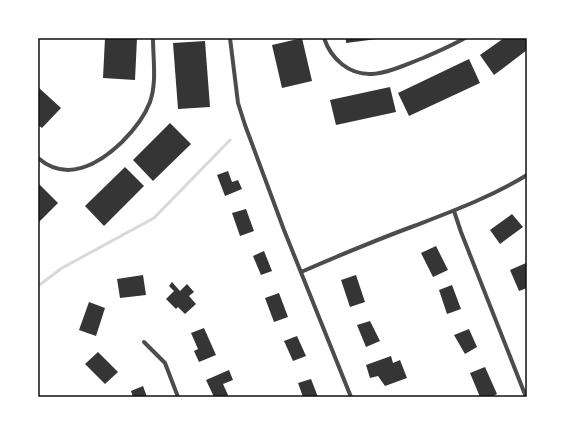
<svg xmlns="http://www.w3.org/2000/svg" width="565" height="435" font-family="Manrope,sans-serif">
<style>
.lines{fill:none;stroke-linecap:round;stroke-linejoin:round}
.stream{stroke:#d9d9d9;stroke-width:3}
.building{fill:#353535}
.minor{stroke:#4c4c4c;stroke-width:4}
.neatline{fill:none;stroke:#111;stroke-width:1.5}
</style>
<rect width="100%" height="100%" fill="#fff"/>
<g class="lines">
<path class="stream" d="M 38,286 L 62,268 L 154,218 L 230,140"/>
</g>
<g class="building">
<path d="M 105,38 L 137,38 L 135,80 L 103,78 Z"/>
<path d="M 302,38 L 312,81 L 282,88 L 272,45 Z"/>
<path d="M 346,38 L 377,38 L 377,39 L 346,43 Z"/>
<path d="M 504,38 L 527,38 L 527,50 L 494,75 L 480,55 Z"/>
<path d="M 205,41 L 210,107 L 178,109 L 173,43 Z"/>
<path d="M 469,59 L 480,83 L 409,116 L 398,93 Z"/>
<path d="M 38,87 L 61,108 L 42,128 L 38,125 Z"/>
<path d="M 390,87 L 396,112 L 336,125 L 330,100 Z"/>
<path d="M 170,123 L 191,144 L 153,181 L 133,160 Z"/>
<path d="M 125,167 L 144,186 L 104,226 L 85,206 Z"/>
<path d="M 228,171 L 232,182 L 238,180 L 242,189 L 225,196 L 217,175 Z"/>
<path d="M 38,183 L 58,203 L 38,223 Z"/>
<path d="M 246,209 L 254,231 L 240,236 L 232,213 Z"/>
<path d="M 512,214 L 523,227 L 500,244 L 490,230 Z"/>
<path d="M 436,246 L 448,270 L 433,277 L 421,253 Z"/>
<path d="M 264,251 L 272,271 L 261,275 L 253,256 Z"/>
<path d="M 526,263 L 527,288 L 519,291 L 510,270 Z"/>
<path d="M 143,275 L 146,295 L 120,298 L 117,279 Z"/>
<path d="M 356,275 L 365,302 L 350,307 L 341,280 Z"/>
<path d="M 172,282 L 180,291 L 187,284 L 194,292 L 189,296 L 196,304 L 185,314 L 178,307 L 176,309 L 166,299 L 174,291 L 169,286 Z"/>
<path d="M 452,285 L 461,309 L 447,314 L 439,290 Z"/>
<path d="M 279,293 L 288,317 L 274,322 L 265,298 Z"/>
<path d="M 89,302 L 105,308 L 96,336 L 79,330 Z"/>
<path d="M 370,321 L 380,341 L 366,347 L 357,325 Z"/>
<path d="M 204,328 L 216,355 L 199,362 L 194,351 L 198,349 L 191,333 Z"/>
<path d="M 469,329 L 477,347 L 465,354 L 454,335 Z"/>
<path d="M 297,336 L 306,356 L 293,361 L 284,341 Z"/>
<path d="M 98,352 L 118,372 L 105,384 L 85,364 Z"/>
<path d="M 391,356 L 393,363 L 400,360 L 407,378 L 385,386 L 378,376 L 370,378 L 366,365 Z"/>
<path d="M 485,367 L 497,394 L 491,397 L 480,397 L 470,373 Z"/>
<path d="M 229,370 L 233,380 L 223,384 L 228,395 L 225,397 L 214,397 L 206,380 Z"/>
<path d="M 311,379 L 318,397 L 303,397 L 298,383 Z"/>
<path d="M 143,386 L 147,397 L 133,397 L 131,391 Z"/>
</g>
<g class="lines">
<g class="minor">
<path d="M 230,38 L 238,103 L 245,125 L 284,230 L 351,397"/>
<path d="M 324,38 C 331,59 349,75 372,74 C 389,73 407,64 423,58 C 437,52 451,46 465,38"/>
<path d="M 38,158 C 67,183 99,164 122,142 C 134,130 144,118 150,102 C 157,82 153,59 153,38"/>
<path d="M 454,211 L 461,232 L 526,397"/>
<path d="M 301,272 C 338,256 376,240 414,226 C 453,211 491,197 527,175"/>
<path d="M 144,342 L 165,363 L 178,397"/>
</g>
</g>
<rect width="565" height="435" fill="none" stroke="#ffffff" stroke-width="78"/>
<rect x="39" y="39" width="487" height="357" class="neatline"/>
</svg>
